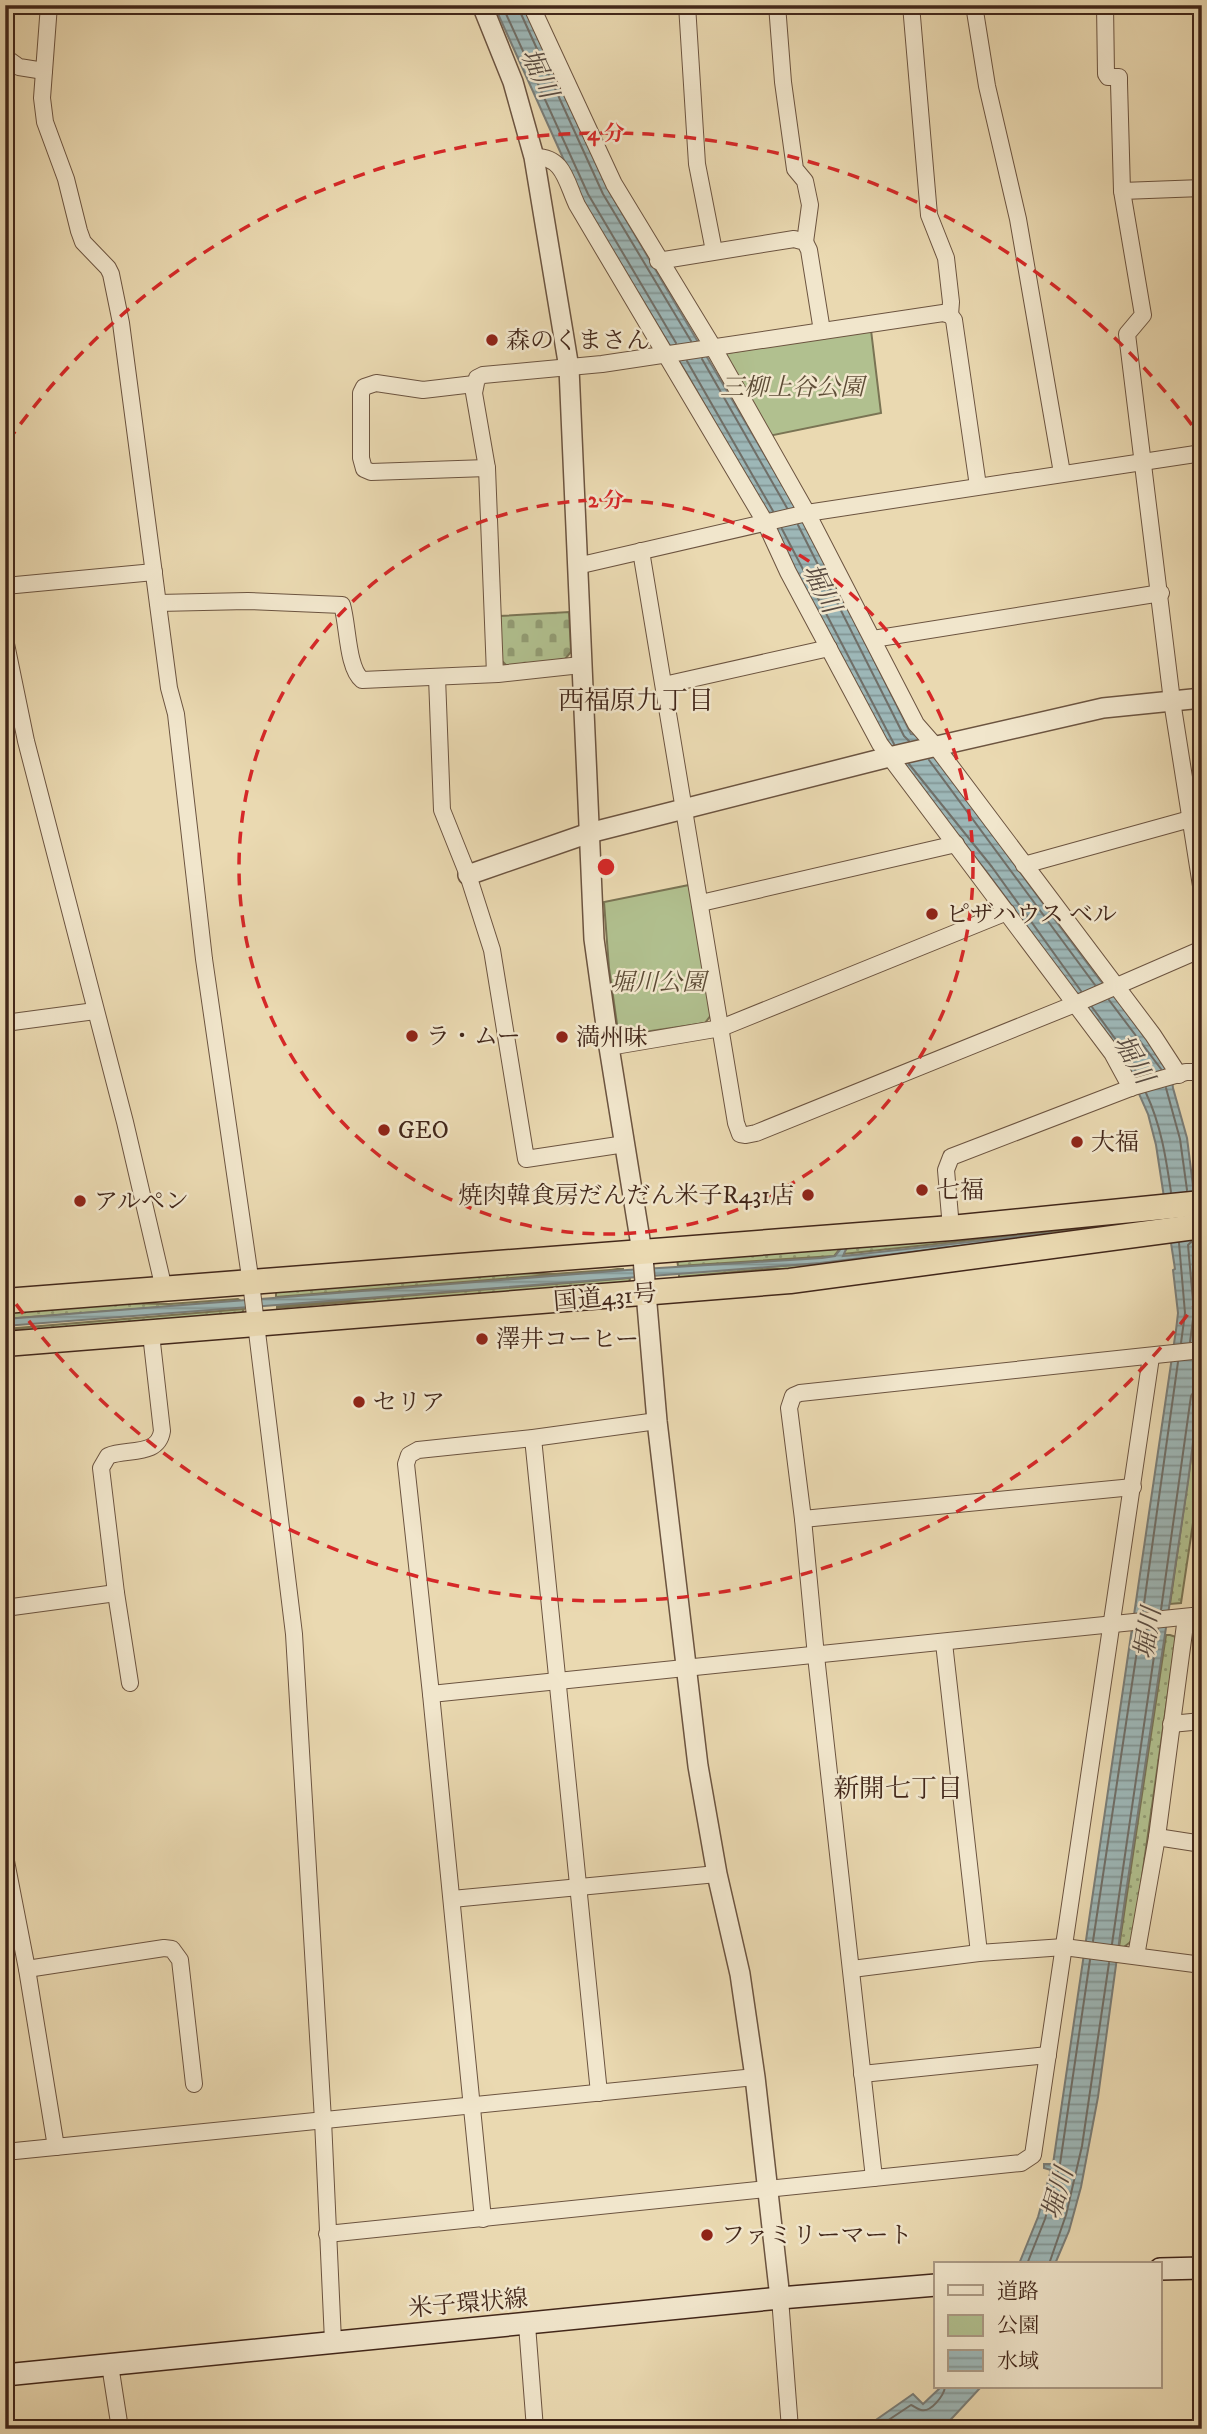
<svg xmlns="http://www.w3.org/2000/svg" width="1207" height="2434" font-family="'IM FELL DW Pica','Noto Serif JP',serif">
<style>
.grass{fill:url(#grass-dots);stroke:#7a7454;stroke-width:2}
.cemetery{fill:url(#cemetery-stones);stroke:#7a7454;stroke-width:2}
.park{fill:#b1c08f;stroke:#7a7454;stroke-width:2}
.water{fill:url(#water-rules);stroke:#797d78;stroke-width:2}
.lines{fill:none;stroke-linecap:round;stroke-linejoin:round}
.shore{stroke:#706f68;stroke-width:2}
.minor-casing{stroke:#6c5440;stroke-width:18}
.tertiary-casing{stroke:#6c5440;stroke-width:22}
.secondary-casing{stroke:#42271a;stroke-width:24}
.trunk-casing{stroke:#42271a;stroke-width:27}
.minor{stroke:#f1e6cc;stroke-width:16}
.tertiary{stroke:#f1e6cc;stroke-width:19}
.secondary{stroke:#f1e6cc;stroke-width:21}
.trunk{stroke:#ead9b1;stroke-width:24}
.ring{fill:none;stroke:#d62828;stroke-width:3.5;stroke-dasharray:12 9}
.poi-dot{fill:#8f2418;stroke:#f1e6cc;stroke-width:2.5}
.labels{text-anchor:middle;stroke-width:5;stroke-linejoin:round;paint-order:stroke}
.poi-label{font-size:24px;fill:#42271a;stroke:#f1e6cc;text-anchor:start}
.park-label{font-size:24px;font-style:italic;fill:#5e4d37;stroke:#f1e6cc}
.street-label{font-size:24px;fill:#42271a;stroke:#f1e6cc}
.water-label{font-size:26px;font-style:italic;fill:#594b41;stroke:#f1e6cc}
.neighbourhood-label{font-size:26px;fill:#42271a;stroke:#f1e6cc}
.centre{fill:#d62828;stroke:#f1e6cc;stroke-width:3.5}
.ring-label{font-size:21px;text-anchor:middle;font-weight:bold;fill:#d62828;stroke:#f1e6cc;stroke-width:5;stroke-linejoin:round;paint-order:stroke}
</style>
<defs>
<pattern id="grass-dots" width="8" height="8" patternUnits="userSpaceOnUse" patternTransform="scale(1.75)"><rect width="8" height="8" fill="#b1c08f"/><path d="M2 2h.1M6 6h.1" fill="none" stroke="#929c74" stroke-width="1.8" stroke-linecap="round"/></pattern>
<pattern id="cemetery-stones" width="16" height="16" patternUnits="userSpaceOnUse" patternTransform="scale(1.75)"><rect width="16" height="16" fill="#b1c08f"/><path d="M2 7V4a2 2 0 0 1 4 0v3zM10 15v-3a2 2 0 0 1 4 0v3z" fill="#929c74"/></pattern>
<pattern id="water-rules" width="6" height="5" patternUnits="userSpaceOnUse" patternTransform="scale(1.75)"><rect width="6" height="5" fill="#9db7b7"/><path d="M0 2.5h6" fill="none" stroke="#829594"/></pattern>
</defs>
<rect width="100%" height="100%" fill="#ead9b1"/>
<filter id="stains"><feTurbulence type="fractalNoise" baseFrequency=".00286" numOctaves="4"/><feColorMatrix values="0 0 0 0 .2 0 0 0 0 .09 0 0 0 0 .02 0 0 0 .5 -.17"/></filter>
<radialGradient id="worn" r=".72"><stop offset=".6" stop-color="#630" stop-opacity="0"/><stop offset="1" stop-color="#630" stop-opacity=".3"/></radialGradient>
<g class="grass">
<path d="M 1152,1219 L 1152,1221 L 843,1254 L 849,1245 Z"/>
<path d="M 842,1246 L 834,1256 L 678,1266 L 677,1259 Z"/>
<path d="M 895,1255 L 822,1269 L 767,1269 L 679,1277 L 679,1273 L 839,1262 Z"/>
<path d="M 624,1269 L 276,1297 L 276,1289 L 486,1272 L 553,1274 Z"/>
<path d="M 630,1278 L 629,1284 L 418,1304 L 347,1302 L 277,1308 L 277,1306 Z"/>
<path d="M 238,1299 L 241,1301 L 5,1319 L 5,1311 L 106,1303 L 169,1304 Z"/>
<path d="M 244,1309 L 241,1315 L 81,1330 L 5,1329 Z"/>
<path d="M 1202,1382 L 1202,1463 L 1181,1603 L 1170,1604 Z"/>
<path d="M 1166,1635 L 1170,1635 L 1176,1637 L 1133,1940 L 1124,1947 L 1119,1947 Z"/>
</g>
<path class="cemetery" d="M 569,612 L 571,652 L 565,659 L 508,667 L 501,660 L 500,616 Z"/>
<g class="park">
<path d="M 871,330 L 881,413 L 769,436 L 724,359 L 727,353 Z"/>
<path d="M 689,885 L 711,1015 L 705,1023 L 624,1035 L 618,1031 L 609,968 L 604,902 Z"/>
</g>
<g class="water">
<path d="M 494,5 L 523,5 L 609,191 L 809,530 L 911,734 L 920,735 L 1058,924 L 1100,980 L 1122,1003 L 1171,1071 L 1173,1088 L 1187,1138 L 1202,1257 L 1202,1370 L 1188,1482 L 1125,1899 L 1098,2097 L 1081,2187 L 1069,2231 L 1055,2264 L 1019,2264 L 1038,2217 L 1051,2170 L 1044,2168 L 1044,2164 L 1053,2164 L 1176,1330 L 1178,1313 L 1173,1270 L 1175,1269 L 1156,1145 L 1148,1114 L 1132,1078 L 1040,944 L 986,871 L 885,743 L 762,506 L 690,379 L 581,198 Z"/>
<path d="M 1050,1233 L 1050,1235 L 820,1263 L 5,1326 L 5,1319 L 627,1270 L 822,1258 L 835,1256 L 843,1246 L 847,1247 L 843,1256 Z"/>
<path d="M 941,2387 L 981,2387 L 942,2429 L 863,2429 L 913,2394 L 923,2404 Z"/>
</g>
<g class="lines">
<g class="shore">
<path d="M 502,5 L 588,194 L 676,343"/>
<path d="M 517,5 L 603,194 L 691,341"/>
<path d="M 702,359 L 787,508"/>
<path d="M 687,361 L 773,511"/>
<path d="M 798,525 L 904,736 L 909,741"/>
<path d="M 782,529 L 894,744"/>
<path d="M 929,760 L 1095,985"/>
<path d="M 909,764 L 992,867 L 1081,991"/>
<path d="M 1109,1000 L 1161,1069"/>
<path d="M 1092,1007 L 1127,1055 L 1138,1075"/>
<path d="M 1166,1088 L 1180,1139 L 1187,1190"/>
<path d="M 1146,1093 C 1161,1125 1166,1158 1171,1192"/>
<path d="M 1179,1243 L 1185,1313 L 1181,1343"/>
<path d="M 1190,1342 L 1194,1312 L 1188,1245 L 1191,1242 L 1202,1244"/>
<path d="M 1161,1610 L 1191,1396 L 1195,1390 L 1202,1389"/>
<path d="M 1143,1611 L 1178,1362"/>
<path d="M 1093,1941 L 1140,1631"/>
<path d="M 1112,1944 L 1158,1629"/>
<path d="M 1027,2264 L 1045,2219 L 1060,2164 L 1090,1960"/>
<path d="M 1049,2264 L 1066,2215 L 1082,2146 L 1109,1963"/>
<path d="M 875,2429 L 911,2405 C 914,2406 917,2409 921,2410 C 931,2413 944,2395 945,2387"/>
</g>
<g class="minor-casing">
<g id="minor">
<path d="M 49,5 L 42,98 L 45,122 L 66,179 L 79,231 L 83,242 L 108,268 L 111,274 L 121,323 L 169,688 L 176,714 L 204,959 L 252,1291 L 294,1634 L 323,2120 L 333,2341"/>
<path d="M 531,5 L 614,184 L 713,347 L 807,513 L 916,724 L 937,748 L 1153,1035 L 1179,1075"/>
<path d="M 687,5 L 697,164 L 714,251"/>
<path d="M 777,5 L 783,82 L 795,169 L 805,181 L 810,205 L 805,242"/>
<path d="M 911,5 L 929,215 L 946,258 L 951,302 L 950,315"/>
<path d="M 974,5 L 987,86 L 1018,219 L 1062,473"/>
<path d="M 1105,5 L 1106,74 L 1108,77 L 1119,77 L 1119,83 L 1122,191"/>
<path d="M 5,57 L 19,67 L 44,71"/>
<path d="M 534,157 C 564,156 566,182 577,205 L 765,522 L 788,572 L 880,744 L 1112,1053 L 1131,1088"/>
<path d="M 1202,188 L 1122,191 L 1143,315 L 1127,334 L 1172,701 L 1202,892"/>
<path d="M 658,261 L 794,239 L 805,242 L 809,250 L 822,331"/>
<path d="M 474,384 L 423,390 L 376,383 L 364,387 L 361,393 L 361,458 L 364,469 L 371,472 L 487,468"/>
<path d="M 641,551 L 736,1123 L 740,1134 L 746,1135 L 756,1133 L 1080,1002 L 1202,949"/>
<path d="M 577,566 L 807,513 L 1202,453"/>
<path d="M 5,586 L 154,572"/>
<path d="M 158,603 L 248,601 L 342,605 C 348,624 347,668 362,680 L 498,674 L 581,665"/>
<path d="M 5,639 L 26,741 L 125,1122 L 164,1289"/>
<path d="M 873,639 L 1161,593"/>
<path d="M 495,674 L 487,468 L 474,393 L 477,378 L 483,375 L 602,364 L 943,313 L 950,315 L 954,320 L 978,486"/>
<path d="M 437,677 L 442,810 L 468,875 L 492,950 L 526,1159 L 625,1144"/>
<path d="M 664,685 L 829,648"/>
<path d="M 1024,865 L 1190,819"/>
<path d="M 701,903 L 956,844"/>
<path d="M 5,1023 L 95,1011"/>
<path d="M 609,1047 L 721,1028 L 1007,912"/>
<path d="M 951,1228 L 946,1170 L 951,1157 L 1133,1087 L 1186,1072 L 1202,1072"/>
<path d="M 533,1438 C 554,1657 579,1875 599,2093"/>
<path d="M 803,1519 L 1133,1487"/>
<path d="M 5,1608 L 116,1593"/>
<path d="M 944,1643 L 979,1953"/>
<path d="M 130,1683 L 116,1593 L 101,1468 L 108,1456 C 127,1448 158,1457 162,1431 L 151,1334"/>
<path d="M 431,1694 L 1202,1615"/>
<path d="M 1171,1724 L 1202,1721"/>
<path d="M 1157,1837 L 1202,1844"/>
<path d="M 5,1856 L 27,1969 L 56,2147"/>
<path d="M 452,1899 L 717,1874"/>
<path d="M 1136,1956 L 1157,1837 L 1186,1617"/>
<path d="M 27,1969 L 164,1948 L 172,1949 L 180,1960 L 194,2084"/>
<path d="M 852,1969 L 979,1953 L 1064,1947 L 1202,1965"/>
<path d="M 862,2074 L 1048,2055"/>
<path d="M 5,2152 L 755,2077"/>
<path d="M 874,2178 L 816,1656 L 803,1519 L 789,1408 L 793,1396 L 800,1393 L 1202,1350"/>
<path d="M 483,2219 L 431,1694 L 406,1464 L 409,1455 L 418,1450 L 533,1438 L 657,1421"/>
<path d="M 327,2234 L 1021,2163 L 1033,2155 L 1151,1357"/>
<path d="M 780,2298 L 790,2429"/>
<path d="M 527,2325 L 535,2429"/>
<path d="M 110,2365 L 120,2429"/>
</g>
</g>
<g class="tertiary-casing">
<g id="tertiary">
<path d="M 482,5 L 513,82 L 534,157 L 569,368 L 594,939 L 609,1047 L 643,1258 L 657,1421 L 698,1766 L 717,1874 L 740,1974 L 755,2077 L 780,2298"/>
<path d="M 468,875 L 589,833 L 889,757 L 1103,708 L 1202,698"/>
</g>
</g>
<g class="secondary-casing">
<g id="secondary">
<path d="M 1160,2269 L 1202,2268"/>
<path d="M 5,2375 L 780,2298 L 936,2285"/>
</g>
</g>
<g class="trunk-casing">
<g id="trunk">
<path d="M 5,1301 L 951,1228 L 1202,1203"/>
<path d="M 5,1344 L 790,1281 L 1202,1226"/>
</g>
</g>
<use href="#minor" class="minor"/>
<use href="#tertiary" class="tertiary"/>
<use href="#secondary" class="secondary"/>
<use href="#trunk" class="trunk"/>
</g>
<g class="ring">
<circle cx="606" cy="867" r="367"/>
<path d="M1200 1298A734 734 0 0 1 8 1293M8 441A734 734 0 0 1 1200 436"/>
</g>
<g class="poi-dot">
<circle cx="492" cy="340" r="7"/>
<circle cx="932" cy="914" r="7"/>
<circle cx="412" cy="1036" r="7"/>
<circle cx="562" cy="1037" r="7"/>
<circle cx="384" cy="1130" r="7"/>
<circle cx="1077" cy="1142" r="7"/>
<circle cx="922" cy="1190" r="7"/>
<circle cx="808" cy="1195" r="7"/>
<circle cx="80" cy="1201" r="7"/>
<circle cx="482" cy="1339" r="7"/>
<circle cx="359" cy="1402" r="7"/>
<circle cx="707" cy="2235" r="7"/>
</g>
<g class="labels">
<g class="poi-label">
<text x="506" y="348">森のくまさん</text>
<text x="946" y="922">ピザハウス ベル</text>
<text x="426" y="1044">ラ・ムー</text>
<text x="576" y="1045">満州味</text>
<text x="398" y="1138">GEO</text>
<text x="1091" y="1150">大福</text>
<text x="936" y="1198">七福</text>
<text x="794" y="1203" text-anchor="end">焼肉韓食房だんだん米子R431店</text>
<text x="94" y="1209">アルペン</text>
<text x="496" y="1347">澤井コーヒー</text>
<text x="373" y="1410">セリア</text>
<text x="721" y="2243">ファミリーマート</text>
</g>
<g class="park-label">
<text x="792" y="395">三柳上谷公園</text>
<text x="658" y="990">堀川公園</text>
</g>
<g class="street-label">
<text transform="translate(605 1297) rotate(-5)" y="8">国道431号</text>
<text transform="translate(468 2303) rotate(-5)" y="8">米子環状線</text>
</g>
<g class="water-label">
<text transform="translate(540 73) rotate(65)" y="9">堀川</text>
<text transform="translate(822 588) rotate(63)" y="9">堀川</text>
<text transform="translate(1134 1059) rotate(59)" y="9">堀川</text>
<text transform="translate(1147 1633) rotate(-81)" y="9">堀川</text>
<text transform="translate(1057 2193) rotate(-74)" y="9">堀川</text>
</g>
<g class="neighbourhood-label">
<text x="636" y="709">西福原九丁目</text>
<text x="898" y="1797">新開七丁目</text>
</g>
</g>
<circle cx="606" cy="867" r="10" class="centre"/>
<g class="ring-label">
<text x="606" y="140">4 分</text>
<text x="606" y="507">2 分</text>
</g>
<rect width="1207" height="2434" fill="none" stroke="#ead9b1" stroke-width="28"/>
<rect x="7" y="7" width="1193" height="2420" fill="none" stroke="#42271a" stroke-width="3.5"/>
<rect x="14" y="14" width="1179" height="2406" fill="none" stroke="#42271a" stroke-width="2"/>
<rect x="934" y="2262" width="228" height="126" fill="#f1e6cc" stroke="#ab9a85" stroke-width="2"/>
<rect x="948" y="2285" width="35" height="10" fill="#f1e6cc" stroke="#ab9a85" stroke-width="2"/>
<text x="997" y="2298" font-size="21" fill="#42271a">道路</text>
<rect x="948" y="2315" width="35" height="21" fill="#b1c08f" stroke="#ab9a85" stroke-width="2"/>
<text x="997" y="2332" font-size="21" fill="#42271a">公園</text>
<rect x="948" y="2350" width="35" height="21" fill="url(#water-rules)" stroke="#ab9a85" stroke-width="2"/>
<text x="997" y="2368" font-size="21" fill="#42271a">水域</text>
<rect width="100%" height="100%" filter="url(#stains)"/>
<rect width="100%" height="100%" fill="url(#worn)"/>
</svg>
